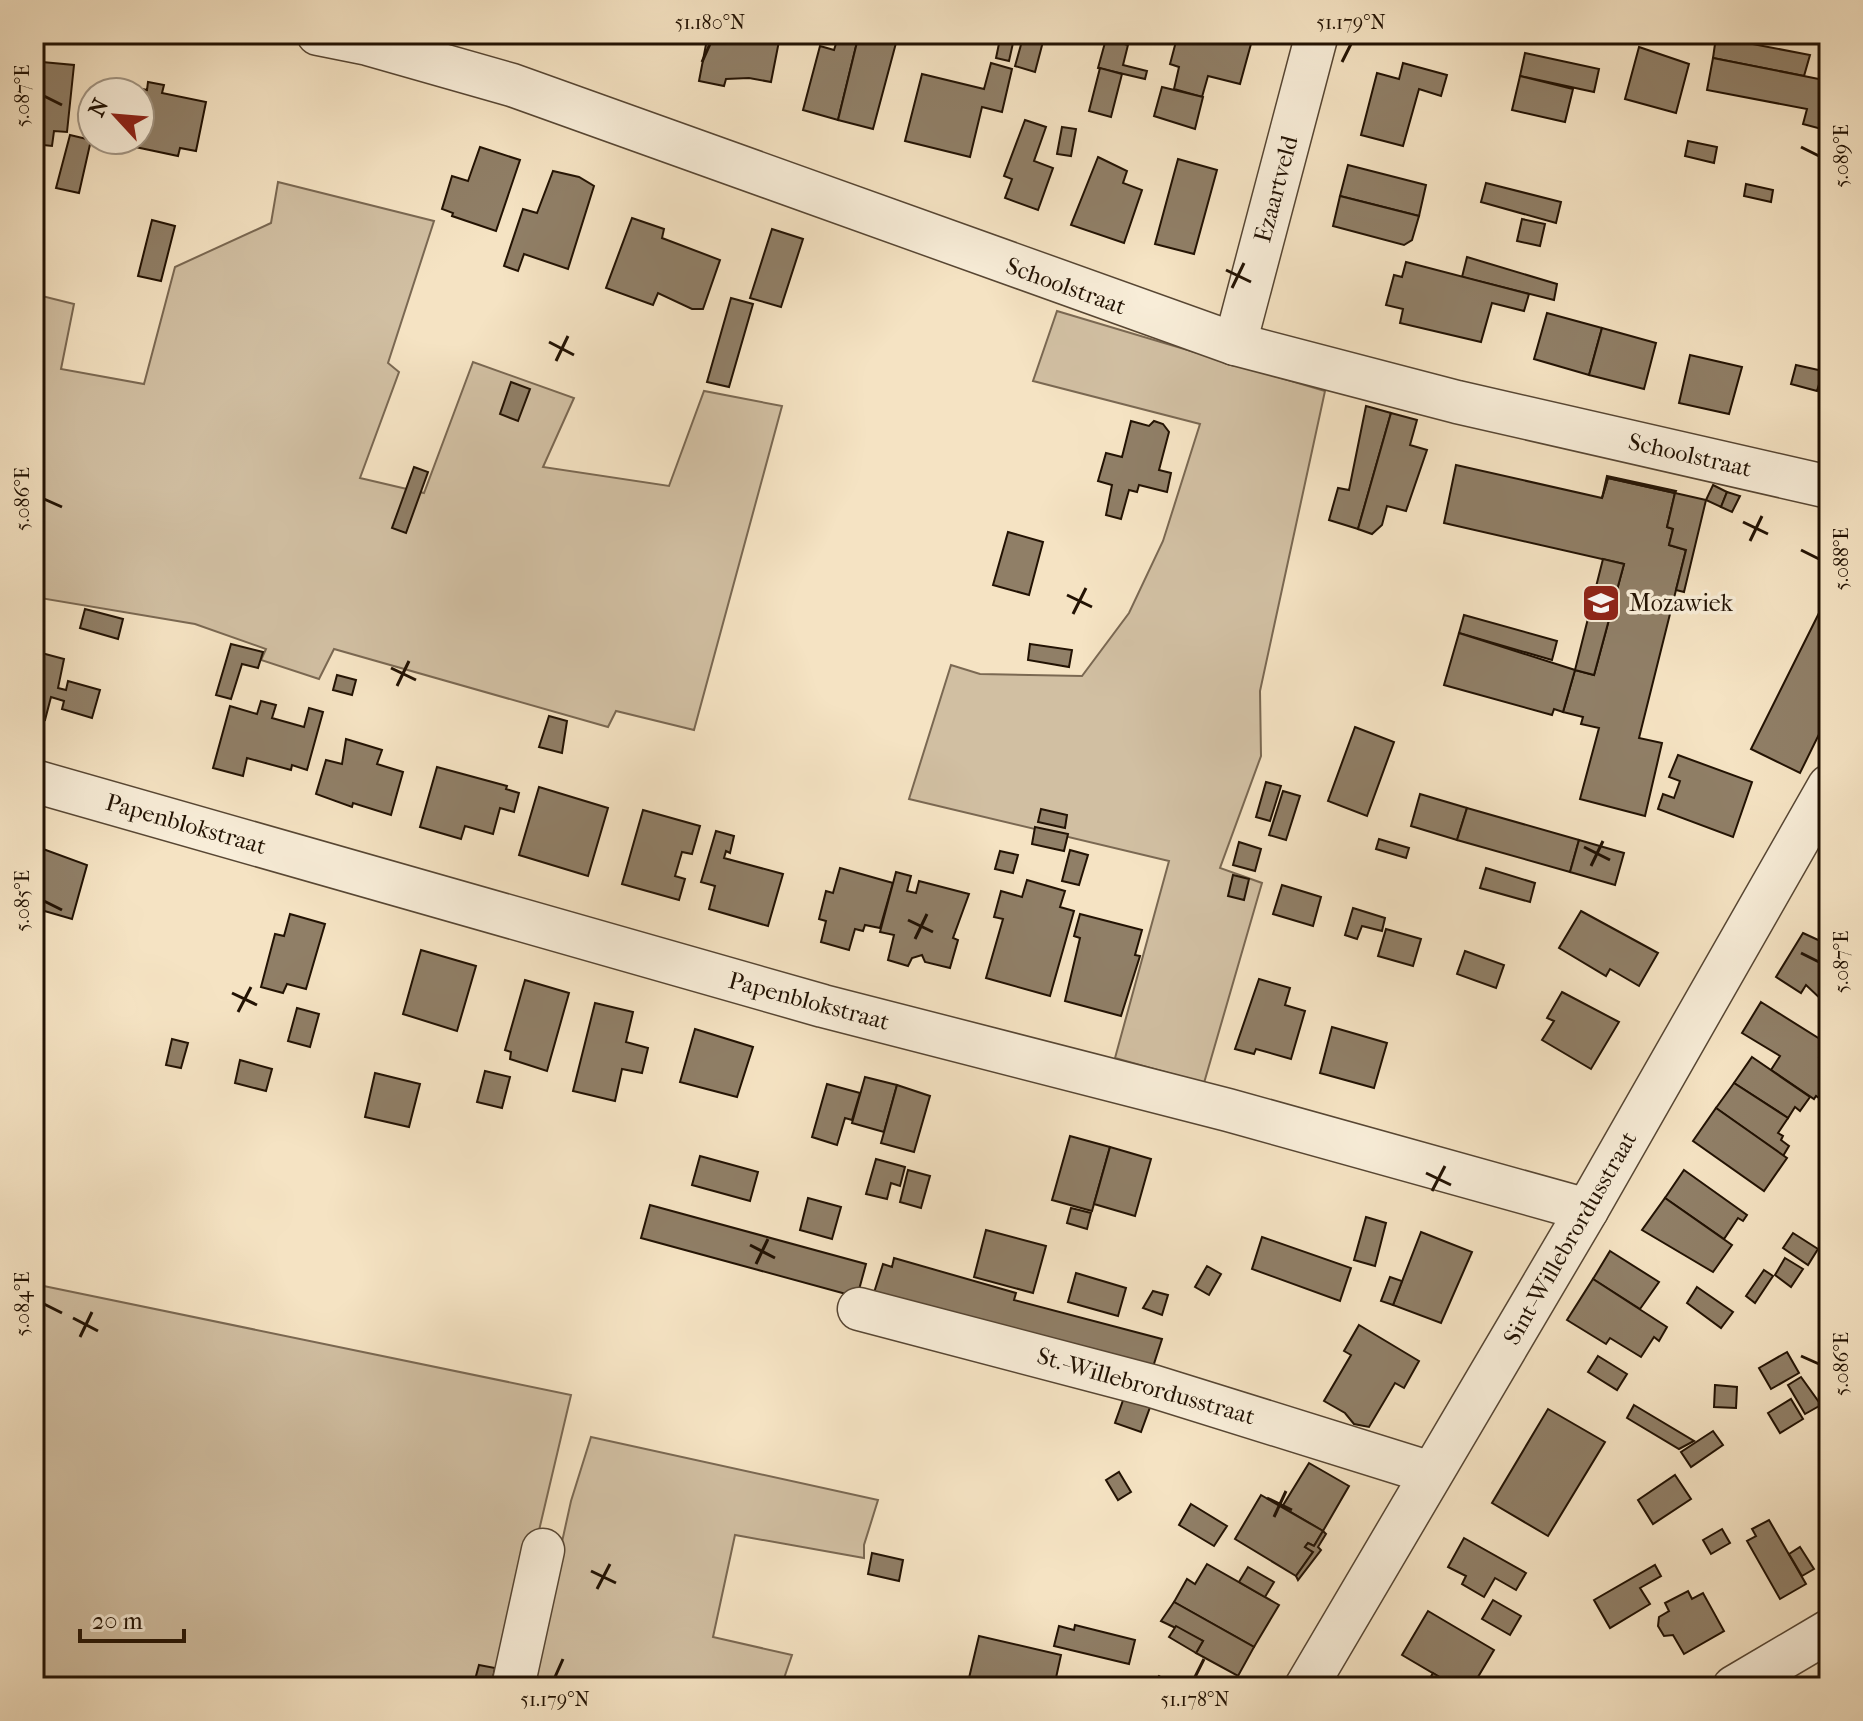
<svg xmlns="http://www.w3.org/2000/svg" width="1863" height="1721" font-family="'IM FELL French Canon',serif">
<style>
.green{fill:#d1bfa2;stroke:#7a6852;stroke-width:2}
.building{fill:#907f67;stroke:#221203;stroke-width:2}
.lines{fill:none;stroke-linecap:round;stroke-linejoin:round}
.minor-casing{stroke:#574633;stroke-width:45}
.minor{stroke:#f8edd8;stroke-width:42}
.ticks{fill:none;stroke:#221203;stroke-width:3}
.labels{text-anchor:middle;stroke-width:7;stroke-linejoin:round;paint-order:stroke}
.street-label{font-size:24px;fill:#221203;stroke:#f8edd8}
.poi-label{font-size:24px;fill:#221203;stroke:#f8edd8;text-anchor:start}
.neatline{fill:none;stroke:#221203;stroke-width:3}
.ticks-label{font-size:20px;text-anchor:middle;fill:#221203}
</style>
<rect width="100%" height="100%" fill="#f5e3c3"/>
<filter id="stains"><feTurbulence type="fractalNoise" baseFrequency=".0025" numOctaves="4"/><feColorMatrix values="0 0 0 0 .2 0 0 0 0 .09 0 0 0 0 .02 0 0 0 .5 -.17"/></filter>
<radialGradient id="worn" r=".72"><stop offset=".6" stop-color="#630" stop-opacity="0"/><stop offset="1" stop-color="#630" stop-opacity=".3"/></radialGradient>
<g class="green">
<path d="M 278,182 L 434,221 L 388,363 L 399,372 L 360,478 L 424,493 L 473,362 L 574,398 L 543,467 L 669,486 L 704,391 L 782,406 L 694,730 L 616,711 L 608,727 L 334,649 L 319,679 L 261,660 L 266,649 L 195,624 L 34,597 L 34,294 L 74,304 L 61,369 L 144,384 L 175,267 L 271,223 Z"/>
<path d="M 1057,311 L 1325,391 L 1260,691 L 1261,756 L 1220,868 L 1262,883 L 1204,1083 L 1115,1058 L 1169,861 L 909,799 L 951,665 L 980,674 L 1082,676 L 1129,613 L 1163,541 L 1200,424 L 1033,381 Z"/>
<path d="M 34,1284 L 571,1395 L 502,1687 L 34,1687 Z"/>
<path d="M 591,1437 L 878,1500 L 864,1545 L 864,1558 L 735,1535 L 713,1637 L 792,1655 L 781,1687 L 530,1687 L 571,1501 Z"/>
</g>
<g class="building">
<path d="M 708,34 L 780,36 L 771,82 L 749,78 L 726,79 L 724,86 L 699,81 Z"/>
<path d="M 839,34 L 859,34 L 838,120 L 803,110 L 820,46 L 834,50 Z"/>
<path d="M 859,34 L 896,43 L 873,129 L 838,120 Z"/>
<path d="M 1001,34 L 1015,34 L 1009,61 L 996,58 Z"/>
<path d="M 1024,34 L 1045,34 L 1035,72 L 1015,66 Z"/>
<path d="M 1178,34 L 1210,34 L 1251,44 L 1240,84 L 1208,76 L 1202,97 L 1174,89 L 1179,67 L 1170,64 Z"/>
<path d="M 1210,34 L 1249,34 L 1247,42 L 1251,44 Z"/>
<path d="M 1419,34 L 1451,34 L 1449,41 Z"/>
<path d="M 1716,37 L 1810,55 L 1804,76 L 1713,58 Z"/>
<path d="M 1106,39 L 1128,45 L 1123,65 L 1147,71 L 1145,79 L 1098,68 Z"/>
<path d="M 1639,47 L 1689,64 L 1676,113 L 1625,99 Z"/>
<path d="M 1525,53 L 1599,69 L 1594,92 L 1520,76 Z"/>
<path d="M 1713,58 L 1829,81 L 1829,131 L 1803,124 L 1807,109 L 1707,90 Z"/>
<path d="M 42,62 L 74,65 L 67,132 L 54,131 L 52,146 L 34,144 Z"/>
<path d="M 991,63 L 1012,69 L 1002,112 L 982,107 L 970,157 L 905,141 L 922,74 L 984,89 Z"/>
<path d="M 1403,63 L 1447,75 L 1441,96 L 1419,89 L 1403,146 L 1361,135 L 1377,73 L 1399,79 Z"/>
<path d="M 1100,68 L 1122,74 L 1111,117 L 1089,111 Z"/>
<path d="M 1520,76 L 1573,89 L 1565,122 L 1512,110 Z"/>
<path d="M 105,81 L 147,90 L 148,82 L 164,85 L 162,93 L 206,102 L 196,151 L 180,148 L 178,156 L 107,141 L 140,140 L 140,92 L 103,92 Z"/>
<path d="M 1162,87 L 1203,97 L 1195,129 L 1154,116 Z"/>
<path d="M 1025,120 L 1046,127 L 1034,161 L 1053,168 L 1038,210 L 1005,198 L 1012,179 L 1004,176 Z"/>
<path d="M 1062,127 L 1076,129 L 1071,156 L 1057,154 Z"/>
<path d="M 70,135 L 91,140 L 79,193 L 56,188 Z"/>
<path d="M 1688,141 L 1717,147 L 1714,163 L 1685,156 Z"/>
<path d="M 480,147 L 520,160 L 496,231 L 452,216 L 453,213 L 442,209 L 452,176 L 468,181 Z"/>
<path d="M 1098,157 L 1127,171 L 1123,183 L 1142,190 L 1124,243 L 1071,225 Z"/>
<path d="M 1178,159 L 1217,170 L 1194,254 L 1155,244 Z"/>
<path d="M 1348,165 L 1426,185 L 1419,216 L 1340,196 Z"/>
<path d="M 553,171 L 579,177 L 594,186 L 568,269 L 524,254 L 518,271 L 504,266 L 523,209 L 537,213 Z"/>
<path d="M 1486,183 L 1561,202 L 1556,223 L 1481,202 Z"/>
<path d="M 1746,184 L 1773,190 L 1771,202 L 1744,196 Z"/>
<path d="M 1340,196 L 1419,216 L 1412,240 L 1404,245 L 1333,226 Z"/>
<path d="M 632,218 L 664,229 L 662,238 L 720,260 L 703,309 L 692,309 L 658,293 L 653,305 L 606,288 Z"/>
<path d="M 1522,219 L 1545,224 L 1540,246 L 1517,241 Z"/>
<path d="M 152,220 L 175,226 L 161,281 L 138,276 Z"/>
<path d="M 772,229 L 803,239 L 781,307 L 750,298 Z"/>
<path d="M 1467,257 L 1557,284 L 1554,300 L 1462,277 Z"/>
<path d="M 1406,262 L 1529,294 L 1524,311 L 1492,303 L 1481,342 L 1400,323 L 1403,309 L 1386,305 L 1394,275 L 1402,277 Z"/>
<path d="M 731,298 L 753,304 L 729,387 L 707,382 Z"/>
<path d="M 1547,313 L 1602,328 L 1589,375 L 1534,359 Z"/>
<path d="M 1602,328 L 1656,343 L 1644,389 L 1589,375 Z"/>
<path d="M 1690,355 L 1742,367 L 1729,414 L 1679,403 Z"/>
<path d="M 1796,365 L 1823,371 L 1817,391 L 1791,384 Z"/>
<path d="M 511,382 L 530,389 L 518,421 L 500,414 Z"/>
<path d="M 1366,406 L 1391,413 L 1358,529 L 1329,520 L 1338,488 L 1349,490 Z"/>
<path d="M 1391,413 L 1417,420 L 1410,445 L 1427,450 L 1406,511 L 1387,506 L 1382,525 L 1372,534 L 1358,529 Z"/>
<path d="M 1131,421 L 1149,426 L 1154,421 L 1163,424 L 1169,432 L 1159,470 L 1171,473 L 1167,492 L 1139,485 L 1137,492 L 1129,490 L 1121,519 L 1106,515 L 1112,485 L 1098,481 L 1106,453 L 1122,457 Z"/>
<path d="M 1456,465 L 1602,498 L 1608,478 L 1675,493 L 1667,527 L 1673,529 L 1669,545 L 1686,550 L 1639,738 L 1662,743 L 1645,816 L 1580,799 L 1599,728 L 1581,724 L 1583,717 L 1563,712 L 1575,670 L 1594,675 L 1624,564 L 1444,523 Z"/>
<path d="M 414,467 L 428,472 L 406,533 L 392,528 Z"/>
<path d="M 1607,476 L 1676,491 L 1675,493 L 1608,478 L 1602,498 Z"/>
<path d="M 1713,485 L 1727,492 L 1721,507 L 1706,500 Z"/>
<path d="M 1727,492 L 1740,496 L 1732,512 L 1721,507 Z"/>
<path d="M 1675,493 L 1706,500 L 1684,592 L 1676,590 L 1686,550 L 1669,545 L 1673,529 L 1667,527 Z"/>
<path d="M 1008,532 L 1043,542 L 1029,595 L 993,585 Z"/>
<path d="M 1603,559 L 1624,564 L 1594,675 L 1575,670 Z"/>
<path d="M 1829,593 L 1829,714 L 1800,773 L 1751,749 Z"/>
<path d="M 85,609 L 123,619 L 118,639 L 80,628 Z"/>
<path d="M 1464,615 L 1557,641 L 1552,660 L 1459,633 Z"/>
<path d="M 1459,633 L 1575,670 L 1563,712 L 1554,709 L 1552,715 L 1444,685 Z"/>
<path d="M 231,644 L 263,652 L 258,668 L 242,664 L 231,699 L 216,695 Z"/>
<path d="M 1030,644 L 1072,650 L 1069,667 L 1028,660 Z"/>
<path d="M 34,651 L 64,659 L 58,688 L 66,690 L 68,681 L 100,690 L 92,718 L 62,709 L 64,701 L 51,697 L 45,720 L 34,717 Z"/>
<path d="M 337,675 L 356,680 L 352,695 L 333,690 Z"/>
<path d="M 261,701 L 276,705 L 272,718 L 304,727 L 309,708 L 323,712 L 307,770 L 292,765 L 291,770 L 247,758 L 243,776 L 213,768 L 230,706 L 257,714 Z"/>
<path d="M 549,716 L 567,721 L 562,753 L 539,747 Z"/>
<path d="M 1355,727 L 1394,742 L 1367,816 L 1328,801 Z"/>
<path d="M 346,739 L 382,750 L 377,764 L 403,772 L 391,815 L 353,803 L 352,807 L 316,794 L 326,760 L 342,764 Z"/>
<path d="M 1678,755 L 1752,782 L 1733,837 L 1658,809 L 1663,794 L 1674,798 L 1680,781 L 1669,777 Z"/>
<path d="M 437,767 L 507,786 L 506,789 L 519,793 L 514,812 L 500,808 L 493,834 L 465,826 L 461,839 L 420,827 Z"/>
<path d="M 1266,782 L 1281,786 L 1270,821 L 1256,817 Z"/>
<path d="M 539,787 L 608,808 L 588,876 L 519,855 Z"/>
<path d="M 1283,791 L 1300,796 L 1286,840 L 1269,835 Z"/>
<path d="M 1420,794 L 1467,808 L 1457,840 L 1411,826 Z"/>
<path d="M 1467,808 L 1579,840 L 1570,872 L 1457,840 Z"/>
<path d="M 1041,809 L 1067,815 L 1065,828 L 1038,822 Z"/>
<path d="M 643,810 L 700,826 L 692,854 L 682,852 L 675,876 L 685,879 L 679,900 L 622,884 Z"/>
<path d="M 1035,827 L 1068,834 L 1064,851 L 1032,844 Z"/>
<path d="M 716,831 L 734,836 L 730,853 L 726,851 L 724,858 L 783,874 L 768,926 L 709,909 L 715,886 L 701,882 Z"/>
<path d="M 1379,839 L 1409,848 L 1406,858 L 1376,849 Z"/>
<path d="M 1579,840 L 1624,853 L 1615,885 L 1570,872 Z"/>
<path d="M 1239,842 L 1261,849 L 1255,871 L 1233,865 Z"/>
<path d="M 43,849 L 87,865 L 72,919 L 34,908 L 34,850 L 42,852 Z"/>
<path d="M 1070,850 L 1088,855 L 1079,885 L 1062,881 Z"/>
<path d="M 1000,851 L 1018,855 L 1013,873 L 995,869 Z"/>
<path d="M 840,868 L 893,883 L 880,928 L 865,925 L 863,931 L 855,929 L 849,950 L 821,942 L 826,921 L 819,919 L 826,891 L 833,893 Z"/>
<path d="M 1486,868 L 1535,883 L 1530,902 L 1480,888 Z"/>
<path d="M 896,872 L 911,876 L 907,891 L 916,893 L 919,881 L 969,894 L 953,938 L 958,940 L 950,968 L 925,962 L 922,955 L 912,958 L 908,966 L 888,960 L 894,935 L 880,932 Z"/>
<path d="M 1233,875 L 1249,879 L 1244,900 L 1228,896 Z"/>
<path d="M 1027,880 L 1065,891 L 1060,907 L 1074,911 L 1050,996 L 986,978 L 1003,919 L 994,917 L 1001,891 L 1022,897 Z"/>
<path d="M 1282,885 L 1321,897 L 1313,926 L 1273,914 Z"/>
<path d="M 1353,908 L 1385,918 L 1382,931 L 1362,926 L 1357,939 L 1345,935 Z"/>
<path d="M 1581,911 L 1658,953 L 1639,986 L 1610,969 L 1606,976 L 1559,948 Z"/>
<path d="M 290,914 L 325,924 L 306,989 L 287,984 L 283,993 L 261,987 L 275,934 L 284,936 Z"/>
<path d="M 1080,914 L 1142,930 L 1135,955 L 1140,956 L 1121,1016 L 1065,1001 L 1080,938 L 1074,936 Z"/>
<path d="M 1386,929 L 1421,939 L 1413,966 L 1378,956 Z"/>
<path d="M 1803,933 L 1829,945 L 1829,995 L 1824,1002 L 1806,985 L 1801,993 L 1776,977 Z"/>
<path d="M 421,950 L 476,966 L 457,1031 L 403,1014 Z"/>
<path d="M 1465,951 L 1504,965 L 1496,988 L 1457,974 Z"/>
<path d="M 1259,979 L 1290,988 L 1285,1005 L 1305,1011 L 1291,1059 L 1256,1049 L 1254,1054 L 1235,1049 Z"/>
<path d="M 525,980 L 569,993 L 547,1071 L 510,1059 L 511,1052 L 505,1050 Z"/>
<path d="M 1562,992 L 1619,1022 L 1591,1069 L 1542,1040 L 1554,1021 L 1547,1018 Z"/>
<path d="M 1761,1002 L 1823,1041 L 1819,1057 L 1829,1064 L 1829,1105 L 1816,1096 L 1814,1099 L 1771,1070 L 1780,1056 L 1742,1033 Z"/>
<path d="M 595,1003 L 633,1012 L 626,1042 L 648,1048 L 642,1073 L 622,1069 L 615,1101 L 573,1091 Z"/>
<path d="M 297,1008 L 319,1014 L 310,1047 L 288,1041 Z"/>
<path d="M 1332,1027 L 1387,1043 L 1374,1088 L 1320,1073 Z"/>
<path d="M 695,1029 L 753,1047 L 737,1097 L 680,1082 Z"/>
<path d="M 172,1039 L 188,1043 L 181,1068 L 166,1065 Z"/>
<path d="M 1752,1057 L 1810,1097 L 1800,1111 L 1795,1107 L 1788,1118 L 1734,1083 Z"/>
<path d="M 240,1060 L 272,1069 L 266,1091 L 235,1083 Z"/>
<path d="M 485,1071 L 510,1077 L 502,1108 L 477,1102 Z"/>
<path d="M 375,1073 L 420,1084 L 409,1127 L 365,1117 Z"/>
<path d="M 865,1077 L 897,1085 L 884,1132 L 852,1123 Z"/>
<path d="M 1734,1083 L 1788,1118 L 1778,1133 L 1783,1136 L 1781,1140 L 1789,1146 L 1783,1156 L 1716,1108 Z"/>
<path d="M 827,1084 L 860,1093 L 852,1120 L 845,1118 L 837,1145 L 812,1137 Z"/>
<path d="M 897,1085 L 930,1096 L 914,1152 L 881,1143 Z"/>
<path d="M 1716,1108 L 1787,1158 L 1764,1191 L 1693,1141 Z"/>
<path d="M 1070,1136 L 1110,1147 L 1092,1211 L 1052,1200 Z"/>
<path d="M 1110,1147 L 1151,1159 L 1135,1216 L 1094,1204 Z"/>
<path d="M 700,1156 L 758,1172 L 750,1201 L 692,1185 Z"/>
<path d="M 876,1159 L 905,1167 L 900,1186 L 891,1183 L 887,1199 L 866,1194 Z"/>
<path d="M 908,1170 L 930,1176 L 921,1208 L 900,1202 Z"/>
<path d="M 1684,1170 L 1747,1215 L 1743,1221 L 1738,1218 L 1724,1239 L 1665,1198 Z"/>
<path d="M 808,1198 L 841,1207 L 832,1239 L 800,1230 Z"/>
<path d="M 1665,1198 L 1732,1245 L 1713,1272 L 1642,1230 Z"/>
<path d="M 650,1205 L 866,1264 L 857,1297 L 641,1238 Z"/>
<path d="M 1071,1208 L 1091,1213 L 1087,1229 L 1067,1223 Z"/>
<path d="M 1366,1217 L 1386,1223 L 1375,1266 L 1354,1260 Z"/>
<path d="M 986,1230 L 1046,1246 L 1033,1293 L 974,1277 Z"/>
<path d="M 1421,1232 L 1472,1252 L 1441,1323 L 1393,1305 Z"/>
<path d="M 1793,1233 L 1818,1249 L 1808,1265 L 1783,1248 Z"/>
<path d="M 1262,1237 L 1351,1268 L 1340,1301 L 1252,1269 Z"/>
<path d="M 1610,1251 L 1659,1282 L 1640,1309 L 1593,1279 Z"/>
<path d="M 894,1258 L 1016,1293 L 1014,1300 L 1162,1339 L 1151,1373 L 872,1299 L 883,1264 L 892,1267 Z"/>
<path d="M 1785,1258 L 1803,1269 L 1791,1287 L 1775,1275 Z"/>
<path d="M 1207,1266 L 1221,1274 L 1209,1295 L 1195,1287 Z"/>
<path d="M 1764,1270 L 1773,1276 L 1755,1303 L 1746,1296 Z"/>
<path d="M 1076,1273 L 1126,1288 L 1118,1316 L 1068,1302 Z"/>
<path d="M 1390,1277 L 1402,1281 L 1393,1305 L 1381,1301 Z"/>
<path d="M 1593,1279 L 1667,1327 L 1659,1341 L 1654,1337 L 1641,1357 L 1610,1338 L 1606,1344 L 1567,1320 Z"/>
<path d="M 1697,1287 L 1733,1312 L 1721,1328 L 1687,1303 Z"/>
<path d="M 1153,1291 L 1168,1295 L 1162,1315 L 1143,1308 Z"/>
<path d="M 1359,1325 L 1419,1361 L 1404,1388 L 1395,1383 L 1369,1427 L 1354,1424 L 1345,1413 L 1324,1401 L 1351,1355 L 1344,1351 Z"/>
<path d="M 1787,1352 L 1799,1373 L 1771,1389 L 1759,1368 Z"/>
<path d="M 1598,1356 L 1627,1374 L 1617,1390 L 1588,1372 Z"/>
<path d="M 1801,1377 L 1821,1405 L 1805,1414 L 1788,1385 Z"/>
<path d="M 1715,1385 L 1737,1387 L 1736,1408 L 1714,1407 Z"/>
<path d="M 1127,1389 L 1153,1399 L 1141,1432 L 1115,1423 Z"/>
<path d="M 1791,1399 L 1803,1419 L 1780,1433 L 1768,1413 Z"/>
<path d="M 1634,1405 L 1694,1441 L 1679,1449 L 1627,1418 Z"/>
<path d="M 1548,1409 L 1605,1442 L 1548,1536 L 1492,1503 Z"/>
<path d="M 1713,1431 L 1723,1445 L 1691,1467 L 1681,1452 Z"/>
<path d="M 1309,1463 L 1349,1486 L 1323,1531 L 1282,1507 Z"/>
<path d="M 1119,1472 L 1131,1492 L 1118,1500 L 1106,1480 Z"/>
<path d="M 1675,1475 L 1691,1499 L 1653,1524 L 1638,1500 Z"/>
<path d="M 1261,1495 L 1323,1531 L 1314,1546 L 1308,1543 L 1305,1547 L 1313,1552 L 1296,1576 L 1235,1539 Z"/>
<path d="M 1191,1504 L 1227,1526 L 1214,1546 L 1179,1525 Z"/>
<path d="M 1769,1520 L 1806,1584 L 1780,1599 L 1747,1541 L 1756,1536 L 1752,1529 Z"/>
<path d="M 1722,1529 L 1730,1543 L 1711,1554 L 1703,1540 Z"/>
<path d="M 1323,1531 L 1326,1534 L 1318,1547 L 1321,1550 L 1298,1580 L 1296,1576 L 1313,1552 L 1305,1547 L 1308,1543 L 1314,1546 Z"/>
<path d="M 1464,1538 L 1526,1573 L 1516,1590 L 1495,1578 L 1484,1597 L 1462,1584 L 1466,1576 L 1448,1567 Z"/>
<path d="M 1800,1547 L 1814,1569 L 1802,1576 L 1789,1554 Z"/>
<path d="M 872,1553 L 903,1560 L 899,1581 L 868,1574 Z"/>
<path d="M 1207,1564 L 1279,1605 L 1254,1647 L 1174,1602 L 1187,1579 L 1195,1584 Z"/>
<path d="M 1655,1565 L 1661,1576 L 1640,1588 L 1650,1604 L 1610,1628 L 1594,1600 Z"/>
<path d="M 1248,1567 L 1274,1582 L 1265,1597 L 1239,1582 Z"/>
<path d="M 1688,1591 L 1692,1599 L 1703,1593 L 1724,1631 L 1684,1654 L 1673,1635 L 1664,1636 L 1658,1626 L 1659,1617 L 1669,1611 L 1665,1603 Z"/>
<path d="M 1493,1600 L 1521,1616 L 1510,1635 L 1482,1619 Z"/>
<path d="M 1174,1602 L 1254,1647 L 1238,1676 L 1196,1653 L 1203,1641 L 1161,1621 Z"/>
<path d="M 1428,1611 L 1494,1650 L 1472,1687 L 1443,1687 L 1446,1681 L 1402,1655 Z"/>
<path d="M 1075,1625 L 1135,1640 L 1129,1664 L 1054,1646 L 1059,1626 L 1074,1630 Z"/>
<path d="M 1176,1626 L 1203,1641 L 1196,1653 L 1169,1637 Z"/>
<path d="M 979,1636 L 1061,1655 L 1054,1687 L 1012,1687 L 969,1678 Z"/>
<path d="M 479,1665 L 495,1668 L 491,1687 L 473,1687 Z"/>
<path d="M 1433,1673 L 1446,1681 L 1443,1687 L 1425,1687 Z"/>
<path d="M 1159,1676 L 1178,1687 L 1149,1687 Z"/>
<path d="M 1822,1676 L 1828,1687 L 1805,1687 Z"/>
</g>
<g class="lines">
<g class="minor-casing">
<g id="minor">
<path d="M 318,34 L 368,44 L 512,85 L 1235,344 L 1457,402 L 1829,487"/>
<path d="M 1235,344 L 1317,34"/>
<path d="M 34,781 L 823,1006 L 1228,1110 L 1587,1210"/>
<path d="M 859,1309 L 1152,1386 L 1431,1473"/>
<path d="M 513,1687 L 543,1550"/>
<path d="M 1306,1687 L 1587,1210 L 1829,786"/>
<path d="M 1734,1687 L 1829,1631"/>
</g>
</g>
<use href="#minor" class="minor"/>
</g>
<path class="ticks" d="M 702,62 L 710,44M 1342,62 L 1351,44M 44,96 L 62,105M 1801,147 L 1819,156M 1226,270 L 1251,282M 1232,288 L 1244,263M 549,342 L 574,355M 556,361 L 568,336M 44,499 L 62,507M 1743,522 L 1768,534M 1750,541 L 1762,516M 1801,550 L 1819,559M 1067,595 L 1092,607M 1073,614 L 1086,588M 391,668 L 416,680M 397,686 L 409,661M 1584,847 L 1610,860M 1591,866 L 1603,841M 44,901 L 62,910M 908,920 L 933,932M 915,939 L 927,914M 1801,953 L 1819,962M 232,993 L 257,1005M 238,1012 L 251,987M 1426,1173 L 1451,1185M 1432,1191 L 1445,1166M 750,1245 L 775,1258M 756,1264 L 768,1239M 44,1304 L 62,1313M 73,1318 L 98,1331M 80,1337 L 92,1312M 1801,1356 L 1819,1364M 1267,1498 L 1292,1510M 1274,1517 L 1286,1491M 591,1571 L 616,1583M 597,1589 L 610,1564M 555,1677 L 563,1659M 1195,1677 L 1204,1659"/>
<defs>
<g id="school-square" transform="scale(2)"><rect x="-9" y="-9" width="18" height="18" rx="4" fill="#8f2418" stroke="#f8edd8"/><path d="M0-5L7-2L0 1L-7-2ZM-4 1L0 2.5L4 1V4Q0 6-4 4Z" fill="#fff"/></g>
</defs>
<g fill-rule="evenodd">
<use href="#school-square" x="1601" y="603"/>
</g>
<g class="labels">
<g class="street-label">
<text transform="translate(1276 189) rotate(-75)" y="8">Ezaartveld</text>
<text transform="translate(1066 286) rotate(20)" y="8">Schoolstraat</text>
<text transform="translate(1690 455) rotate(13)" y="8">Schoolstraat</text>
<text transform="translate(186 824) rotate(16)" y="8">Papenblokstraat</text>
<text transform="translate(809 1001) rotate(15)" y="8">Papenblokstraat</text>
<text transform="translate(1570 1238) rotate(-60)" y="8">Sint-Willebrordusstraat</text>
<text transform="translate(1146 1386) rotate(16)" y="8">St.-Willebrordusstraat</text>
</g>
<g class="poi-label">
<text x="1629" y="611">Mozawiek</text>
</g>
</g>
<rect width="1863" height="1721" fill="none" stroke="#f5e3c3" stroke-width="88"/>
<g transform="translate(116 116) rotate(296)"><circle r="38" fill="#f8edd8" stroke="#a29583" stroke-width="2"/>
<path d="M0-6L14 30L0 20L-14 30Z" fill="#8f2418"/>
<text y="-12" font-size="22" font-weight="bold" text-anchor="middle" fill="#221203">N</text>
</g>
<path d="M80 1629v12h104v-12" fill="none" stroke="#221203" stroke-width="4"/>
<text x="92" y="1629" font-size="24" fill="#221203" stroke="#f8edd8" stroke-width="6" paint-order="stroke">20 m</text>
<rect x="44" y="44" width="1775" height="1633" class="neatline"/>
<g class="ticks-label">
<text x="710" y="29">51.180°N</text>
<text x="1351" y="29">51.179°N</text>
<text transform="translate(22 96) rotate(-90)" y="7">5.087°E</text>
<text transform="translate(1841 156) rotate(-90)" y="7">5.089°E</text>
<text transform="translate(22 499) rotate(-90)" y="7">5.086°E</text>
<text transform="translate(1841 559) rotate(-90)" y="7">5.088°E</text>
<text transform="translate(22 901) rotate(-90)" y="7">5.085°E</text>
<text transform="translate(1841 962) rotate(-90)" y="7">5.087°E</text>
<text transform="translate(22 1304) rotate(-90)" y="7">5.084°E</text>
<text transform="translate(1841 1364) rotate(-90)" y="7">5.086°E</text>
<text x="555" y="1706">51.179°N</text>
<text x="1195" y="1706">51.178°N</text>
</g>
<rect width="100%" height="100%" filter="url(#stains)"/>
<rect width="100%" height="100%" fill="url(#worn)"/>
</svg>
